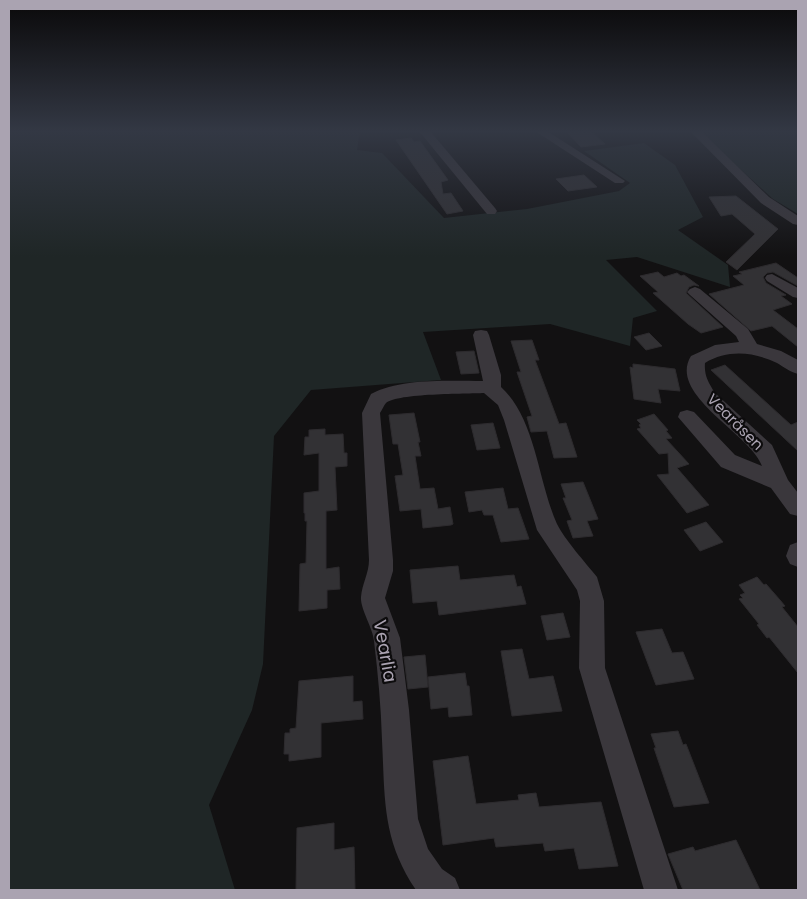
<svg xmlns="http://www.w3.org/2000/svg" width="807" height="899" font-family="Poppins,sans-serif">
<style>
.green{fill:#1f2626}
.building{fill:#323134;stroke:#2d2b2e}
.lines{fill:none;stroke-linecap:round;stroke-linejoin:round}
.street{fill:#3a373c;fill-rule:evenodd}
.labels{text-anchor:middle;stroke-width:4.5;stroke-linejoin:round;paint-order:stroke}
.street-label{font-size:15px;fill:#aaa3b1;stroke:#0d0c0d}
.near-street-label{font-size:18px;fill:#aaa3b1;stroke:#0d0c0d}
</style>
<rect width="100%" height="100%" fill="#121112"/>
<g class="green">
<path d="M 9,131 L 360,131 L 357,150 L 382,153 L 444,218 L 527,209 L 619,191 L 630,183 L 584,151 L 644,143 L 675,165 L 703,217 L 678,230 L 728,265 L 730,287 L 637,257 L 606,260 L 657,311 L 633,318 L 630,346 L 550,324 L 423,332 L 441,380 L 311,390 L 274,436 L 263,664 L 252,710 L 209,805 L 235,890 L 9,890 Z"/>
<path d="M 698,131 L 798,131 L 798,214 L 773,199 Z"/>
</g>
<g class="building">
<path d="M 566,131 L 592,132 L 605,144 L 581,147 Z"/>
<path d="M 411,138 L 414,142 L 420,141 L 448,180 L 441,182 L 443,194 L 451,193 L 463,211 L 447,214 L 396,140 Z"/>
<path d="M 584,175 L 597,187 L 568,191 L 556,179 Z"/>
<path d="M 736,196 L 778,229 L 737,270 L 726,262 L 755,234 L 732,214 L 721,216 L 709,197 Z"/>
<path d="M 776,263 L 798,278 L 798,286 L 773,272 L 767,273 L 763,277 L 766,283 L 786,295 L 781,296 L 792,304 L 773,310 L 798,329 L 798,347 L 772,326 L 751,331 L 709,294 L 744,285 L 733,276 L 742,274 L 739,272 Z"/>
<path d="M 658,272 L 664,277 L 677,273 L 681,276 L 684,275 L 699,286 L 694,285 L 689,287 L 686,293 L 723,327 L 701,333 L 688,324 L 653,293 L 658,292 L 640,276 Z"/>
<path d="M 649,333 L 662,346 L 646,350 L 634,337 Z"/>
<path d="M 532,340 L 539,360 L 535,360 L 559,424 L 566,423 L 577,457 L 554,458 L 547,431 L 531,432 L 527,417 L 532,416 L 517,372 L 521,372 L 511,341 Z"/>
<path d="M 474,351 L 479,373 L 461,374 L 456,352 Z"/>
<path d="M 633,364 L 675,369 L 680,391 L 658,389 L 661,403 L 634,399 L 630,367 L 633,368 Z"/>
<path d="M 725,365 L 791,425 L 798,422 L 798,451 L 711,370 Z"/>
<path d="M 414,413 L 420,442 L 418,442 L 421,456 L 415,456 L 420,489 L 434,488 L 438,509 L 450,507 L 453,524 L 451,525 L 423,528 L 421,509 L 400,511 L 395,476 L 403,475 L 398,444 L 393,444 L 389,415 Z"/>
<path d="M 654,414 L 668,430 L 666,431 L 672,438 L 666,439 L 689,464 L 677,468 L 709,505 L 687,513 L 657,475 L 669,474 L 668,453 L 659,454 L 637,429 L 641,428 L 639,425 L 641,424 L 637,420 Z"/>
<path d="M 493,423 L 500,448 L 477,450 L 471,425 Z"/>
<path d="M 325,429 L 325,435 L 343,434 L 344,453 L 347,453 L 347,466 L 335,467 L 337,510 L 326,511 L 326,569 L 339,567 L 340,589 L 327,590 L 327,608 L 299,611 L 300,564 L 306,563 L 307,521 L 305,521 L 305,513 L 304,513 L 304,493 L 319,491 L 319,453 L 304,455 L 305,437 L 309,437 L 309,430 Z"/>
<path d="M 583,482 L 598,519 L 587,521 L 593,536 L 573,538 L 567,521 L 572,520 L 563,498 L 566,498 L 561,484 Z"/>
<path d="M 503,488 L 508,509 L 518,508 L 529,539 L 501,542 L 493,515 L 484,515 L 482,510 L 469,512 L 465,492 Z"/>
<path d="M 706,522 L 723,542 L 700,551 L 684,530 Z"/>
<path d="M 458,566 L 460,580 L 514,575 L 517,587 L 521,586 L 526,604 L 439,615 L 437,601 L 413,603 L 410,570 Z"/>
<path d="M 757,577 L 764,585 L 766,584 L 780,600 L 785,606 L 782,607 L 798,627 L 798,673 L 769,637 L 767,638 L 757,625 L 759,624 L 739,599 L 743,598 L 740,595 L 745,593 L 739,585 Z"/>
<path d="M 563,613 L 570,637 L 547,640 L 541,616 Z"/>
<path d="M 662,629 L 672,653 L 683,652 L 694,679 L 656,685 L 636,632 Z"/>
<path d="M 522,649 L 529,679 L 553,676 L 562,711 L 512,716 L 501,651 Z"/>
<path d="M 425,655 L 428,687 L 408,689 L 404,657 Z"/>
<path d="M 465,673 L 467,686 L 469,686 L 472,715 L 449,717 L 448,707 L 431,709 L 428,677 Z"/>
<path d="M 353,676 L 353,702 L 362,701 L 363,719 L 321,723 L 321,757 L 289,761 L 289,754 L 284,754 L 285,733 L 290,733 L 290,729 L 296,728 L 299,681 Z"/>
<path d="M 678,731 L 683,745 L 686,744 L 709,803 L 674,807 L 654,748 L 656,748 L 651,734 Z"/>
<path d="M 468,756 L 476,804 L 519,800 L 518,795 L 536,793 L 539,807 L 601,802 L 618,866 L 579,869 L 574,848 L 545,851 L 543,843 L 496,847 L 494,838 L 443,845 L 433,761 Z"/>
<path d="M 334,823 L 334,850 L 354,847 L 355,890 L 296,890 L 297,828 Z"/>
<path d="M 736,840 L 760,890 L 683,890 L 668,854 L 693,847 L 695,851 Z"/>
</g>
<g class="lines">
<g class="street">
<path d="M 419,131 L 430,131 L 495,208 L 497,211 L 495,214 L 487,214 Z"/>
<path d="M 535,131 L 547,131 L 625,181 L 623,183 L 615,183 Z"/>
<path d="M 690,131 L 701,131 L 769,197 L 798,216 L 798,225 L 793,224 L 761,203 Z"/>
<path d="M 772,274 L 798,288 L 798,298 L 793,297 L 767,281 L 765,278 L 767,275 Z"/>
<path d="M 695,287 L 700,289 L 748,329 L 757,344 L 781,351 L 798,360 L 798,374 C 790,372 784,367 777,363 C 754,352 728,349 705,363 C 704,375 708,382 715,393 L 772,445 L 788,480 L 798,493 L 798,516 L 790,514 L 771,488 L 721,467 L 678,417 L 680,412 L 687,410 L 694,412 L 735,455 L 762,466 C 751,434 667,395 691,356 L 715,345 L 739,342 L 736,336 L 690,295 L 687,292 L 690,289 Z"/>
<path d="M 481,330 L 487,331 L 489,335 L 501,375 L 501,387 C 536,419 538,482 557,524 C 565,540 585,562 597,577 L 604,601 L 605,668 L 678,890 L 644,890 L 579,668 L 580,601 L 577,590 L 537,530 L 504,420 L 498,405 L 484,393 C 466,394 398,393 386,403 C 384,405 382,410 380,413 L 393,560 L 393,571 L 385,598 L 400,638 L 409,710 L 418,819 L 428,849 L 442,869 L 455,878 L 460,890 L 416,890 C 382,840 385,799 382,740 C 381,707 378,674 374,641 C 373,628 360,609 361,597 C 362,584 369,573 369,560 L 362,413 L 371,394 C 401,378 449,381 483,381 L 473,335 L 475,331 Z"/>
<path d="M 798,542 L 798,567 L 790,564 L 786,556 L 790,545 Z"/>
</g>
</g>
<linearGradient id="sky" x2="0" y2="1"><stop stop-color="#0a090a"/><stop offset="0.51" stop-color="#333844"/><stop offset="1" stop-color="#333844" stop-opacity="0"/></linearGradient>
<rect width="807" height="257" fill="url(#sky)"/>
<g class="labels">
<g class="street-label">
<text transform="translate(735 422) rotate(45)" y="5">Vearåsen</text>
</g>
<g class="near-street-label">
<text transform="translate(385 651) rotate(80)" y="6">Vearlia</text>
</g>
</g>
<rect width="807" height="899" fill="none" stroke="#aaa3b1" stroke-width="20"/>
</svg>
